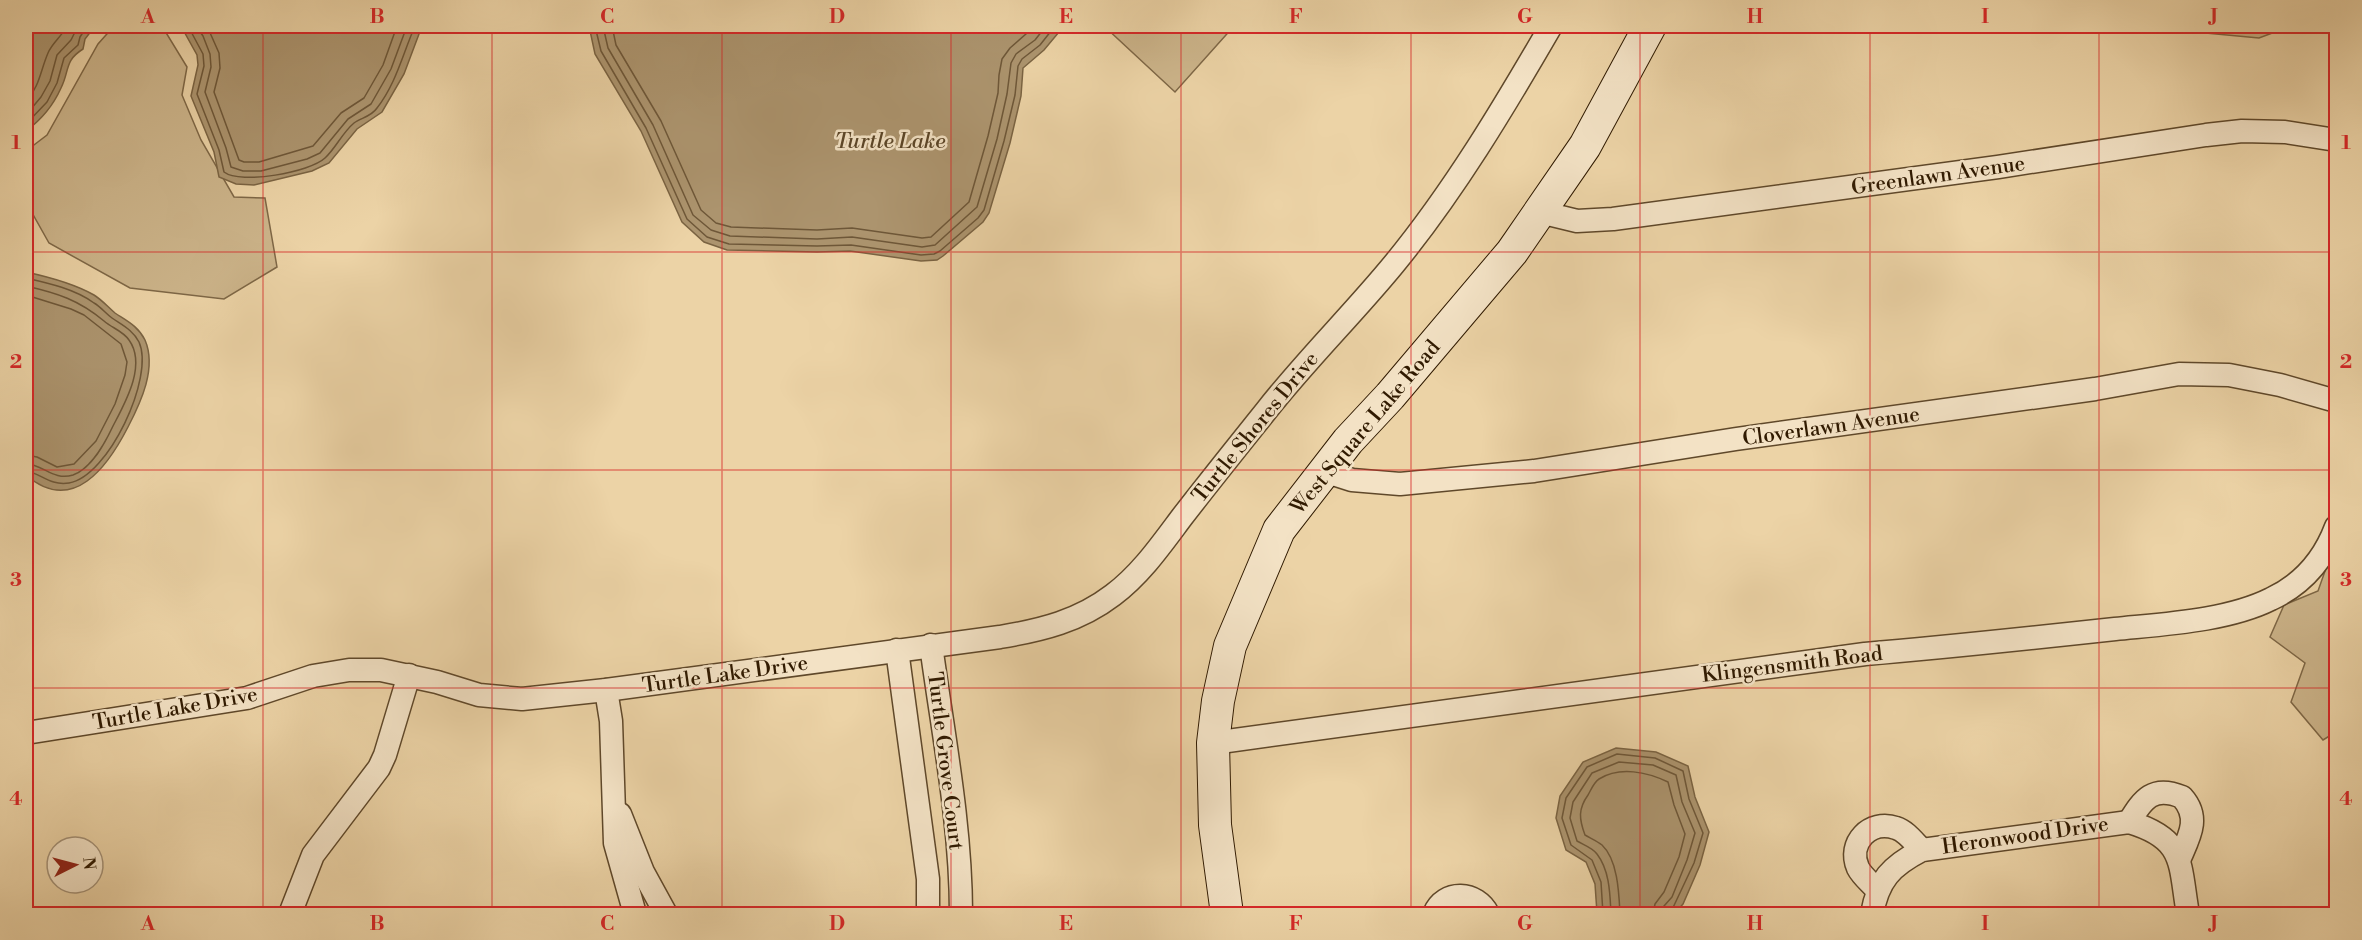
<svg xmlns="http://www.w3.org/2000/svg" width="2362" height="940" font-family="'Libre Bodoni',serif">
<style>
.green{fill:#ccb48a;stroke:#7e6746;stroke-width:1.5}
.water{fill:#ac946e;stroke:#7a6342;stroke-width:1.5}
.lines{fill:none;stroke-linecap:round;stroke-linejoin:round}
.shore{stroke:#6e5738;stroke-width:1.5}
.street-casing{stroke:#5f482a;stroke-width:25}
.secondary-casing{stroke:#301a01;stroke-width:34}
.street{stroke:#f3e2c5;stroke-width:22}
.secondary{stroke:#f3e2c5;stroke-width:32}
.grid{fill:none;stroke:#d62828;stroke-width:1.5;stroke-opacity:0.55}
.labels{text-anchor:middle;stroke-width:5;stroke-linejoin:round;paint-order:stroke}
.street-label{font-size:21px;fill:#301a01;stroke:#f3e2c5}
.water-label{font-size:22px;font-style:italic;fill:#5b4527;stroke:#f3e2c5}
.neatline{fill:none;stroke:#d62828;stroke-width:2}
.grid-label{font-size:20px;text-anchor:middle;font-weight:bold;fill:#d62828}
</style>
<rect width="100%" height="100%" fill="#ecd3a6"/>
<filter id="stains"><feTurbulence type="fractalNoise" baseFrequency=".00333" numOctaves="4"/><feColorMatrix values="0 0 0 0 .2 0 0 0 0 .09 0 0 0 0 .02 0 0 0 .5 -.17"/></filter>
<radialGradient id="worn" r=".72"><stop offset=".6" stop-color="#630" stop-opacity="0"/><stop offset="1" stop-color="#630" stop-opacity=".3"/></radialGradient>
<g class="green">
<path d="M 114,26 L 162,26 L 187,67 L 182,95 L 201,140 L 234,197 L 265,198 L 277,267 L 224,299 L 130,288 L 49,243 L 26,202 L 26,151 L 47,135 L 98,44 Z"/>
<path d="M 1104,26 L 1234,26 L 1175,92 Z"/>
<path d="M 2170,26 L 2291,26 L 2259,38 L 2184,31 Z"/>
<path d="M 2336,540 L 2336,732 L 2323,740 L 2291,702 L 2305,663 L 2270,637 L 2284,605 L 2318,591 Z"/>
</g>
<g class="water">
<path d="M 26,26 L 95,26 L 85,39 L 83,49 C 64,61 70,70 61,88 C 53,106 41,120 26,131 Z"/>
<path d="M 181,26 L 422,26 L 404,74 L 382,112 L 357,129 L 329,163 L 312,171 L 254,185 L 236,184 L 219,177 L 214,152 L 191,96 L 198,65 L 197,55 Z"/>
<path d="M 589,26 L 1064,26 L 1044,50 L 1023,68 L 1021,96 L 1010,143 L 989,213 L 983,222 L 943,256 L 937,260 L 921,261 L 850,251 L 817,252 L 727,250 L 704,242 L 682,222 L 641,131 L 595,54 Z"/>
<path d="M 26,272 C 49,277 73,283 94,295 C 102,300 108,307 115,313 C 127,321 138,326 145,340 C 157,368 141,402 128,427 C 108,466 73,516 26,475 Z"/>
<path d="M 1616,748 L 1656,752 L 1688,766 L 1695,797 L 1709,832 L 1700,865 L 1683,904 L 1674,914 L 1597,913 L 1595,884 L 1586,862 L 1566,850 L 1556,818 L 1560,796 L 1583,762 Z"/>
</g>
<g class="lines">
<g class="shore">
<path d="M 188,26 L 203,54 L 204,66 L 197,94 L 219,150 L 224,172 C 241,185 310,172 325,158 C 336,148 342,133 354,123 C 361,118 372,116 377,108 C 396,84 403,53 415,26"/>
<path d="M 196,26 L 203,36 L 210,54 L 211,67 L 205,92 L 226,148 L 231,167 L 243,171 L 261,171 L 307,159 L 320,153 L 348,119 L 371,104 L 391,69 L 407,26"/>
<path d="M 207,26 L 219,53 L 220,68 L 214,92 L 239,160 L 244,162 L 259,162 L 313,146 L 341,113 L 364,98 L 383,65 L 397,26"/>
<path d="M 595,26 L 601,51 L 646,128 L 687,219 L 707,237 L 729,244 L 817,246 L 851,245 L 921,255 L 934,254 L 940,251 L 978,218 L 984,210 L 1004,141 L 1015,95 L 1018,66 L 1022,59 L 1040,45 L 1055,26"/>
<path d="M 603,26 L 608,48 L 653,125 L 693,215 L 711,230 L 730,236 L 817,239 L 852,237 L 922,247 L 935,245 L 977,207 L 997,139 L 1007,94 L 1011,63 L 1016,54 L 1035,40 L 1046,26"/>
<path d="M 612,26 L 616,45 L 661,121 L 701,210 L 716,223 L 731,227 L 817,230 L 852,228 L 922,238 L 931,237 L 969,202 L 988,136 L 998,93 L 999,75 L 1002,59 L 1010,48 L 1035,26"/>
<path d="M 26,102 C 40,85 40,72 48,53 C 52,43 62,36 67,26"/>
<path d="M 26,115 L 41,97 L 50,81 L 57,55 L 71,40 L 78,26"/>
<path d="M 26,124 L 47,102 L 57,83 L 64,58 L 78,45 L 80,37 L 87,26"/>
<path d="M 26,278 C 48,283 75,289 94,303 C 101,307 105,313 112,318 C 122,325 133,330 139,342 C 155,377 108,477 69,483 C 49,486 41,473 26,471"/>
<path d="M 26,286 C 57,293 79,300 104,321 C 112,328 123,331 129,340 C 147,365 125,403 113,426 C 105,443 92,468 73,475 C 53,481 43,464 26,464"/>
<path d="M 26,295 L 71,309 L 84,315 L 121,344 L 127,362 L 125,375 L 115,404 L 96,441 L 74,464 L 57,467 L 37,457 L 26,455"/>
<path d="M 1603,914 L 1601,882 L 1592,860 L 1571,845 L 1562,818 L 1566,798 L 1587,767 L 1617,754 L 1655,758 L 1683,771 L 1689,799 L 1703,833 L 1694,863 L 1670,914"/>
<path d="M 1611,914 C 1610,895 1610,871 1597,854 C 1593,848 1584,845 1577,841 L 1570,818 L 1573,802 L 1592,773 L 1619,762 L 1653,765 L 1676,775 L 1682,802 L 1695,833 L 1687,860 L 1672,897 L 1664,906 L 1662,914"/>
<path d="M 1620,914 C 1619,894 1618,860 1602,845 C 1597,841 1590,838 1585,835 C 1579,819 1578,809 1588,795 C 1591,790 1594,782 1599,779 C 1620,766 1647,772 1668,782 L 1674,805 L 1685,834 L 1679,857 L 1664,892 L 1655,904 L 1653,914"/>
</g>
<g class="street-casing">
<g id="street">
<path d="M 1540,212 L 1577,221 L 1613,219 L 1998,167 L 2206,135 L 2242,131 L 2285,132 L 2336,140"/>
<path d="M 1324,471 L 1352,480 L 1400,484 L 1534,471 L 1736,439 L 2095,389 L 2179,374 L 2229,375 L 2280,385 L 2336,401"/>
<path d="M 931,645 C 943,734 961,824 961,914"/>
<path d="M 897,650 L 928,879 L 928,914"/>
<path d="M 606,690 L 611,721 L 615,843 L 635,914"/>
<path d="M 26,733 L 247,698 L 313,676 L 349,670 L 381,670 L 437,682 L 479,695 L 522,699 L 606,690 L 1000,637 C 1042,630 1079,621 1113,595 C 1141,574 1161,545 1182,517 C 1209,482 1238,446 1266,411 C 1306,360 1353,314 1394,264 C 1454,191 1504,107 1551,26"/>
<path d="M 1213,743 L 1865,654 C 1949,647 2032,638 2115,629 C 2164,624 2227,621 2271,599 C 2303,584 2324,559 2336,527"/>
<path d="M 620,814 L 643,872 L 666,914"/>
<path d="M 2129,822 C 2143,799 2153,785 2182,797 C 2201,818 2189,837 2179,860"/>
<path d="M 1877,890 C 1871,883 1862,876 1858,868 C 1847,843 1870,819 1896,828 C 1906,831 1914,842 1922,850"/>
<path d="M 290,914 L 313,855 L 379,768 L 385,755 L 409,675"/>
<path d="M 1434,914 C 1444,889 1477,891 1488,914"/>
<path d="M 1872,914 C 1878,880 1891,866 1922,850 L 2129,822 C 2186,839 2179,863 2188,914"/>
</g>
</g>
<g class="secondary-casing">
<path id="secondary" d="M 1227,914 L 1215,825 L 1213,743 L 1218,701 L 1230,646 L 1279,530 L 1348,441 L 1390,396 L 1512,252 L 1585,146 L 1650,26"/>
</g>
<use href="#street" class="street"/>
<use href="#secondary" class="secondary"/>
</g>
<path class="grid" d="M 263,26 L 263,914M 492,26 L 492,914M 722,26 L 722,914M 951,26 L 951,914M 1181,26 L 1181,914M 1411,26 L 1411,914M 1640,26 L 1640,914M 1870,26 L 1870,914M 2099,26 L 2099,914M 26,252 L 2336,252M 26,470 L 2336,470M 26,688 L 2336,688"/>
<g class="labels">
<g class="street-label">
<text transform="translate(1938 175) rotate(-8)" y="7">Greenlawn Avenue</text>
<text transform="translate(1831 426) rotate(-8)" y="7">Cloverlawn Avenue</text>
<text transform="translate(1255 427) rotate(-51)" y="7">Turtle Shores Drive</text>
<text transform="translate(1365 427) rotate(-50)" y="7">West Square Lake Road</text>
<text transform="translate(1792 664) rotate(-7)" y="7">Klingensmith Road</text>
<text transform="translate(725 674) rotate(-8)" y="7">Turtle Lake Drive</text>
<text transform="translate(175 708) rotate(-10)" y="7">Turtle Lake Drive</text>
<text transform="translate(946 761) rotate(83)" y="7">Turtle Grove Court</text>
<text transform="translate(2025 835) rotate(-8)" y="7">Heronwood Drive</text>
</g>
<g class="water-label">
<text x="890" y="148">Turtle Lake</text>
</g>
</g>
<rect width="2362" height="940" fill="none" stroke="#ecd3a6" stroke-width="66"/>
<g transform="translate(75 865) rotate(84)"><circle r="28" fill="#f3e2c5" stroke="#a59277" stroke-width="1.5"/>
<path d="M0-4.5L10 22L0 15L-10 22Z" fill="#8f2418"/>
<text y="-9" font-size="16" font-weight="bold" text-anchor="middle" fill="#301a01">N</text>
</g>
<rect x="33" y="33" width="2296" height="874" class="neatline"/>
<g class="grid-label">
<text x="148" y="23">A</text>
<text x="377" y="23">B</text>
<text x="607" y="23">C</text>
<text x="837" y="23">D</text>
<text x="1066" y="23">E</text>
<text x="1296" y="23">F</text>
<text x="1525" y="23">G</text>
<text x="1755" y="23">H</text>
<text x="1985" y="23">I</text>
<text x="2214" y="23">J</text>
<text x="16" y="149">1</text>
<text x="2346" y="149">1</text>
<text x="16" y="368">2</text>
<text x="2346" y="368">2</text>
<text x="16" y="586">3</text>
<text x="2346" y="586">3</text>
<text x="16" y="805">4</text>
<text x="2346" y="805">4</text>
<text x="148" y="930">A</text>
<text x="377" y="930">B</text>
<text x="607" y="930">C</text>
<text x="837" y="930">D</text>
<text x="1066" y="930">E</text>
<text x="1296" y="930">F</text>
<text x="1525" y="930">G</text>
<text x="1755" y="930">H</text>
<text x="1985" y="930">I</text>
<text x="2214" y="930">J</text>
</g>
<rect width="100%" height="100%" filter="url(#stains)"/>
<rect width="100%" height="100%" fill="url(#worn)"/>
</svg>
